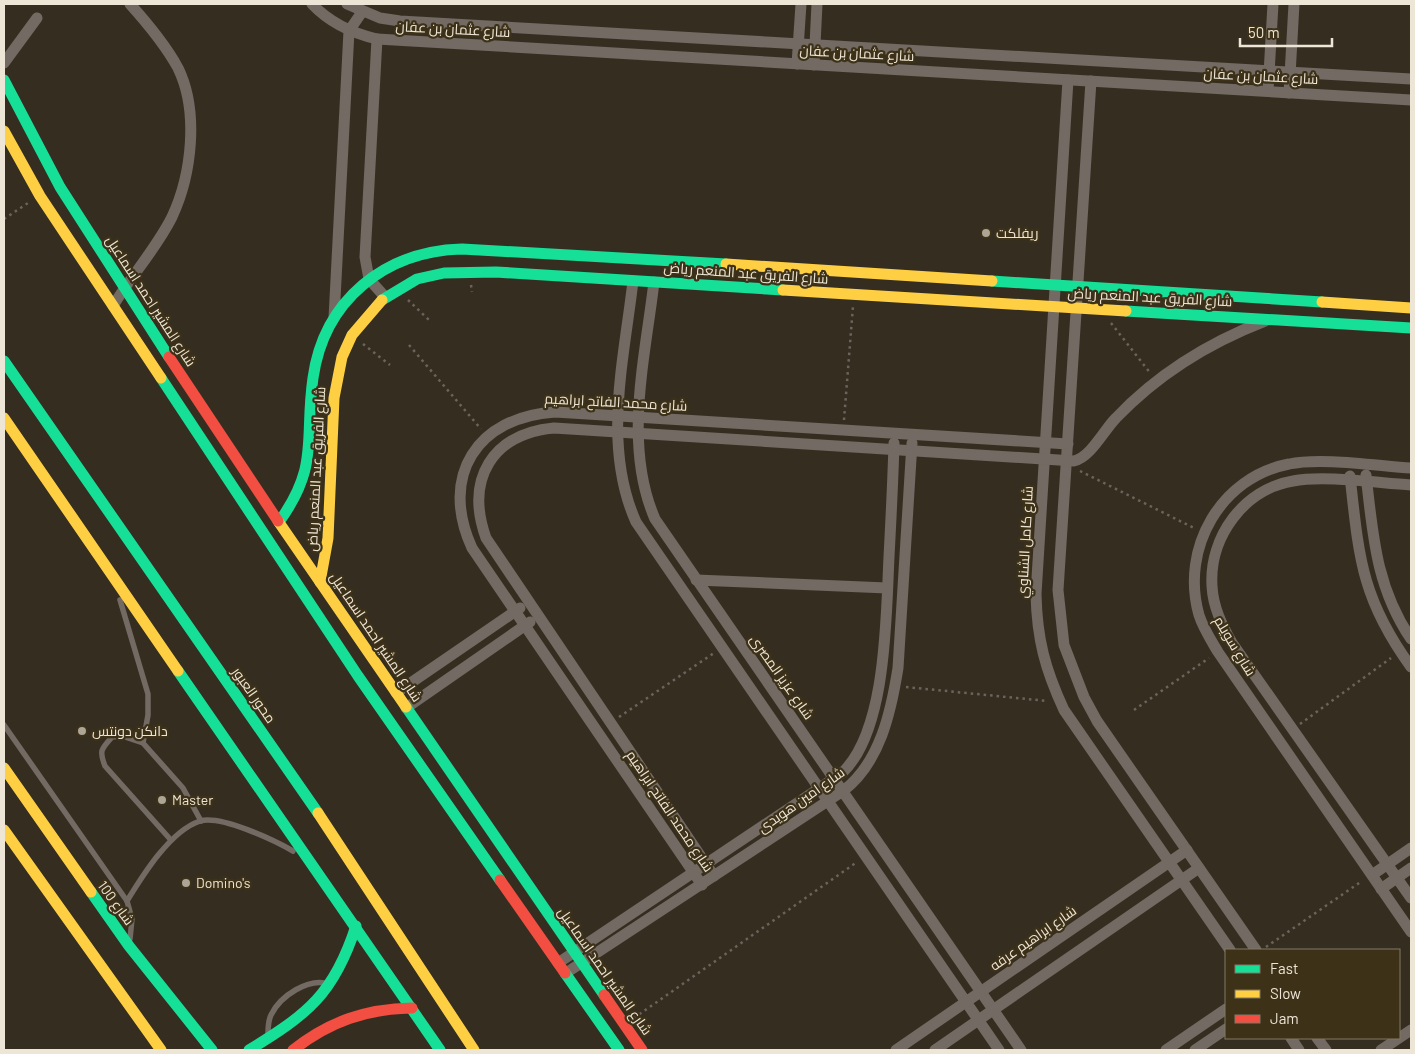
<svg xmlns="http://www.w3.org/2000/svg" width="1415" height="1054" font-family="Barlow,Cairo,sans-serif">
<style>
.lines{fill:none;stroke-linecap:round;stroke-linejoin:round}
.path{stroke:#6b645c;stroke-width:2.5;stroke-dasharray:2.5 4;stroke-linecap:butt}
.lane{stroke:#736a63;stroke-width:5.5}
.street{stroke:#736a63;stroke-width:11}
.fast{stroke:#16e098;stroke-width:11}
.slow{stroke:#ffcf43;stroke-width:11}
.jam{stroke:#f24e42;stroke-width:11}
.poi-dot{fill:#ada596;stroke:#3d3118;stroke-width:2}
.labels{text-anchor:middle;stroke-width:4.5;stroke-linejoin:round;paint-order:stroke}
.street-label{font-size:14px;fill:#ede5d6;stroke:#3d3118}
.poi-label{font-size:14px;fill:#ede5d6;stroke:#3d3118;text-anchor:start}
</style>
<rect width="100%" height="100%" fill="#352e20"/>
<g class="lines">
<g class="path">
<path d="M 4,219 L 28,203"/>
<path d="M 471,285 L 472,292"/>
<path d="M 408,300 L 429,320"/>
<path d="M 1111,323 L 1151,374"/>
<path d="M 363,344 L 390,365"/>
<path d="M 409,345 L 481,429"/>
<path d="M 844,420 L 853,306"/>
<path d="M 1080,471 L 1196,529"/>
<path d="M 906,687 L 1047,701"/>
<path d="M 1134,710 L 1209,658"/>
<path d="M 619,717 L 714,653"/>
<path d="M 1300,724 L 1391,658"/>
<path d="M 1266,947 L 1362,881"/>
<path d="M 634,1018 L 857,862"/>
</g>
<g class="lane">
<path d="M 120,600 L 148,694 L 148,715 L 143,743"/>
<path d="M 4,725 L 127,901 L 132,919 L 130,939"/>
<path d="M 170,839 L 105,766 C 99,751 101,749 112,737 L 122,736 L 143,743 L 183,788 L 201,821"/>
<path d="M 127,901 C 143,875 170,831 200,821 C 221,815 274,840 293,851"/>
<path d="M 268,1034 C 268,1028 268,1021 271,1015 C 280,996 309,977 329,984"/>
</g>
<g class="street">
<path d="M 312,4 C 330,23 351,33 377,39 L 1411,100"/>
<path d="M 347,4 L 380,18 L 400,21 L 1411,79"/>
<path d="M 377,39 L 365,257 L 369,279 L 385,297"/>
<path d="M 4,63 L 37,18"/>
<path d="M 797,64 L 801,4"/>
<path d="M 814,65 L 817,4"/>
<path d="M 1068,80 L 1036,594 C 1037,639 1045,669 1064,710 L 1230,950"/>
<path d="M 1091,81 L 1058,590 L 1064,645 L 1084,697 L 1097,721 L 1256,950"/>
<path d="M 1268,91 L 1273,4"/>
<path d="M 1289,93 L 1294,4"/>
<path d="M 633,281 C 624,360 602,446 636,522 L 999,1050"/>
<path d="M 654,282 C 645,359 623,445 655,519 L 1021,1050"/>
<path d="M 113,306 C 131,276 156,249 172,217 C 192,174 199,111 178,68 C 165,44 148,24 130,4"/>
<path d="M 334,318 L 349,31 L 362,12"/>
<path d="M 1411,468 C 1378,466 1321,457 1289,464 C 1221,477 1180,548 1199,615 C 1203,628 1211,640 1218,652 L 1411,932"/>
<path d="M 1366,475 C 1373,536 1376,587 1411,639"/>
<path d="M 1350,476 C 1359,557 1361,598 1411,667"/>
<path d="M 1411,485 C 1377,483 1325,475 1293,481 C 1244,489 1209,537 1212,586 C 1213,607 1222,625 1232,643 L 1411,898"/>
<path d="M 696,580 L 887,588"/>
<path d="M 396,693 L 520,608"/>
<path d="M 406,708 L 530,622"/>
<path d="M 1372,875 L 1411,848"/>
<path d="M 714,876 L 486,538 C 465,479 492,434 554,428 L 1074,461 C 1091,457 1104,430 1116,418 C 1158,374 1208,343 1265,321"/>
<path d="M 702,885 L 472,548 C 439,476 477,417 555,412 L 1068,444"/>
<path d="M 1381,889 L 1411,868"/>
<path d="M 558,963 L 842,773 C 887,731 886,616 889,557 C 891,519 893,481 894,443"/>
<path d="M 566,973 L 843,791 C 880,763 891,712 898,668 L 912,443"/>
<path d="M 1291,1038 L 1299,1050"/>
<path d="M 1317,1038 L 1326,1050"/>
<path d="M 896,1050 L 1187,850"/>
<path d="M 935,1050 L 1199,868"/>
<path d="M 1166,1050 L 1226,1009"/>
<path d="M 1195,1050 L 1226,1029"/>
<path d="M 1381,1050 L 1411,1030"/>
</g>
<g class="fast">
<path d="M 4,80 L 60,187 L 169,357"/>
<path d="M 992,281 L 1322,302"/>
<path d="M 382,300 L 417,279 L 444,273 L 496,272 L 783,290"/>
<path d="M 1126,311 L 1411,328"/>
<path d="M 4,361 L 318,813"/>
<path d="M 161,378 L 358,676 L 500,880"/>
<path d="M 279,522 C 320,465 304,440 313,378 C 324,300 385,251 462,249 L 726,264"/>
<path d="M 178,671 L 440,1050"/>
<path d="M 406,707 L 604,995"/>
<path d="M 91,892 L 129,946 L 212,1050"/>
<path d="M 565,973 L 619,1050"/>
<path d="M 249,1050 C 308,1014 334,994 356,926"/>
</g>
<g class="slow">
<path d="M 4,131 L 40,196 L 161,378"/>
<path d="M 726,264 L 992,281"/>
<path d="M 783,290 L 1126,311"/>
<path d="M 1322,302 L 1411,308"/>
<path d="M 4,418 L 178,671"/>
<path d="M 278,521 L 406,707"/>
<path d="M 320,582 L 328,538 L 334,398 L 342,357 L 352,335 L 382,300"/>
<path d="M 4,768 L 91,892"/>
<path d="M 318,813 L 474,1050"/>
<path d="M 4,830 L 161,1050"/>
</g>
<g class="jam">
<path d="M 169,357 L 278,521"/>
<path d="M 500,880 L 565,973"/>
<path d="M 604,995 L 642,1050"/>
<path d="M 293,1050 C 330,1021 366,1009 412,1008"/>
</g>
</g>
<g class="poi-dot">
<circle cx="986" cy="233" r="5"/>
<circle cx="82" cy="731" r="5"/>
<circle cx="162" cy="800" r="5"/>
<circle cx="186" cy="883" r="5"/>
</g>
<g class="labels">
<g class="street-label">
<text transform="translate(453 29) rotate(3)" y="5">شارع عثمان بن عفان</text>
<text transform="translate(857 53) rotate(3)" y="5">شارع عثمان بن عفان</text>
<text transform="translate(1261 76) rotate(3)" y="5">شارع عثمان بن عفان</text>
<text transform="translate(746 273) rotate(4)" y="5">شارع الفريق عبد المنعم رياض</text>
<text transform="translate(1150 297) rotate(3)" y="5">شارع الفريق عبد المنعم رياض</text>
<text transform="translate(151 301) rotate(57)" y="5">شارع المشير احمد اسماعيل</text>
<text transform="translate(616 402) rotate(3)" y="5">شارع محمد الفاتح ابراهيم</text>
<text transform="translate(316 469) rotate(-87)" y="5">شارع الفريق عبد المنعم رياض</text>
<text transform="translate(1025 542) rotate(-87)" y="5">شارع كامل الشناوي</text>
<text transform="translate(376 637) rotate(56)" y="5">شارع المشير احمد اسماعيل</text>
<text transform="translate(1235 646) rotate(59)" y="5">شارع سويلم</text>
<text transform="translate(782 677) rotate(55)" y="5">شارع عزيز المصرى</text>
<text transform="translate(254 695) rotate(55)" y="5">محور العبور</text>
<text transform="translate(801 800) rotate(-35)" y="5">شارع امين هويدى</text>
<text transform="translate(670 811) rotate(56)" y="5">شارع محمد الفاتح ابراهيم</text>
<text transform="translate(116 903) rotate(54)" y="5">شارع 100</text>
<text transform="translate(1033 938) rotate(-35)" y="5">شارع ابراهيم عرفه</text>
<text transform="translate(605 971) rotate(55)" y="5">شارع المشير احمد اسماعيل</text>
</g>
<g class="poi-label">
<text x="996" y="238">ريفلكت</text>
<text x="92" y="736">دانكن دونتس</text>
<text x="172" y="805">Master</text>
<text x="196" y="888">Domino's</text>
</g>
</g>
<rect width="1415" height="1054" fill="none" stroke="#ede5d6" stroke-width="10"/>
<rect x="1225" y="949" width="175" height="90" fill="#3d3118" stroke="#837964"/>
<rect x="1235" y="965" width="25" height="8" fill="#16e098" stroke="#837964"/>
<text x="1270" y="974" font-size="15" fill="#ede5d6">Fast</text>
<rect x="1235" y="990" width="25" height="8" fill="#ffcf43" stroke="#837964"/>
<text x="1270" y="999" font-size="15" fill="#ede5d6">Slow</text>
<rect x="1235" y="1015" width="25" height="8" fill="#f24e42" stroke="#837964"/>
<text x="1270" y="1024" font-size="15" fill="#ede5d6">Jam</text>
<path d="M1240 38v8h92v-8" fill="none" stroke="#ede5d6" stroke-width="2.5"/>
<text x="1248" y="38" font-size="15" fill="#ede5d6" stroke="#3d3118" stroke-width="4" paint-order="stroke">50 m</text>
</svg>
